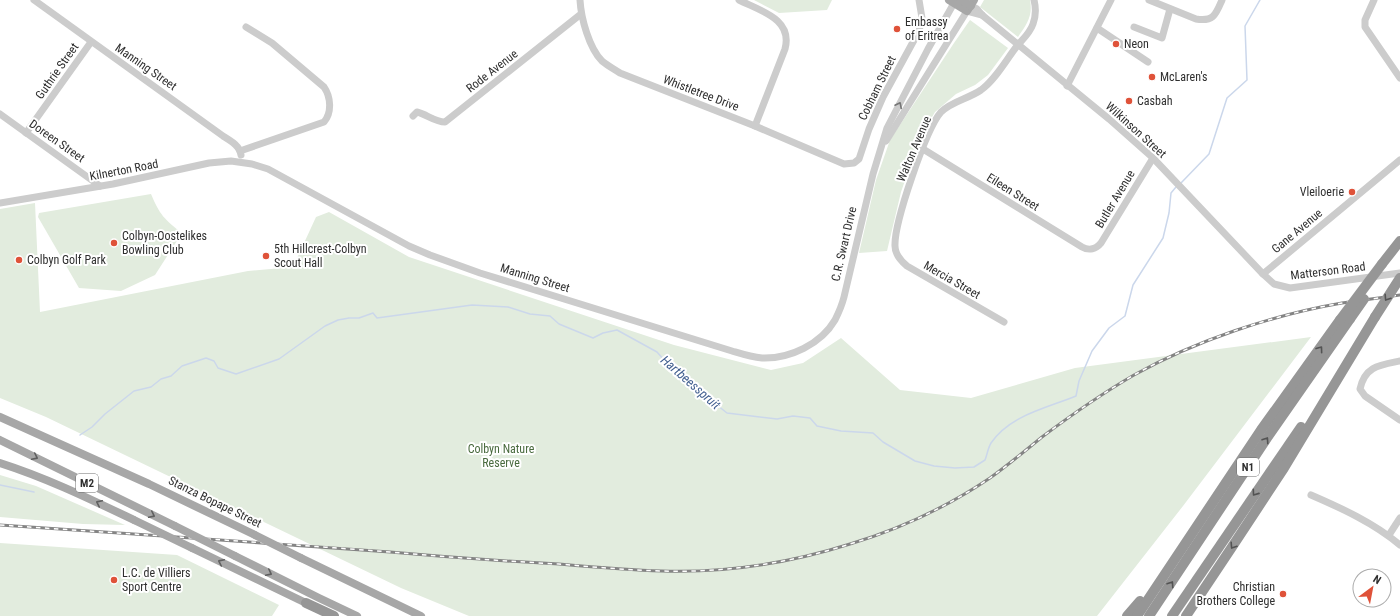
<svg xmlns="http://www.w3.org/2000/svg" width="1400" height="616" font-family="'Roboto Condensed',sans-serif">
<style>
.green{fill:#e2ecde}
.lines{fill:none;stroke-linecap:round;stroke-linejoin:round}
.stream{stroke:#cbd7eb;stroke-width:1.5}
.minor{stroke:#ccc;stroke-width:7}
.major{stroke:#a7a7a7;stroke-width:8}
.highway{stroke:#969696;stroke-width:10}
.rail-casing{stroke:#848484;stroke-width:3}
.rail{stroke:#fff;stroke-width:1.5;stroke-dasharray:4.5;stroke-linecap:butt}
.major-bridge{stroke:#a7a7a7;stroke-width:8}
.highway-bridge{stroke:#969696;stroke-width:10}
.oneway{stroke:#767676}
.oneway2{stroke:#535353}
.oneway3{stroke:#5f5f5f}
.poi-dot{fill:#df5239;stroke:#fff;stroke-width:1.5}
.labels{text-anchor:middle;stroke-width:4;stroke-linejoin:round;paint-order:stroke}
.shield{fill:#fff;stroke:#6d6d6d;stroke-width:1}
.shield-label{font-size:11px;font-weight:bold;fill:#2f2f2f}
.poi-label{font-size:12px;fill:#2f2f2f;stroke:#fff;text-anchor:start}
.street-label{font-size:12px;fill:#2f2f2f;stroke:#fff}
.park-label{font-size:12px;fill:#496a3e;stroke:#fff}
.water-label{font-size:13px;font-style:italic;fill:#405e8f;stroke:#fff}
</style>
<rect width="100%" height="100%" fill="#fff"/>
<g class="green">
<path d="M 754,0 L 832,0 L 827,10 L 779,13 Z"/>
<path d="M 984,0 L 1030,0 C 1033,16 1027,24 1018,37 L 980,7 Z"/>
<path d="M 970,20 L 1008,48 L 988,75 L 975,85 L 956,94 L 935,112 L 920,137 L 901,192 L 887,251 L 859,253 L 876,180 L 890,140 L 954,43 Z"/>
<path d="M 151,194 C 160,215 164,219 182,233 L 155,275 L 121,291 L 79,288 L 38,217 L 39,213 Z"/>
<path d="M 35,203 L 40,312 L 248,271 L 293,267 L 316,217 L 329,212 L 409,257 L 674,345 L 771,370 L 803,363 L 841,338 L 900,390 L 971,398 L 1075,368 L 1311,337 L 1183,506 L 1097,616 L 469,616 L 401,588 L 46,417 L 0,398 L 0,209 Z"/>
<path d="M 0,475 L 36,486 L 125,525 L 83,524 L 0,517 Z"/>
<path d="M 0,543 L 177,555 L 279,605 L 272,616 L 0,616 Z"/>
</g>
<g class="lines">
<g class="stream">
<path d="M 1181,183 L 1209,154 L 1227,98 L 1247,80 L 1245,26 L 1260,0"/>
<path d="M 80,435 L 92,427 L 105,414 L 134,391 L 151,387 L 161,379 L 171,376 L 182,366 L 206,358 L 214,361 L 218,368 L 236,374 L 279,359 L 325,326 L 338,320 L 349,318 L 359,318 L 373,313 L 377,318 L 472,305 L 508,307 L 530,314 L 550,316 L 559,324 L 593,338 L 603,333 L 617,330 L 657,352 L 672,369 L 690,380 L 708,398 L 727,413 L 777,419 L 793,416 L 810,418 L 817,426 L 841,431 L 873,433 L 883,442 L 915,461 L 934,466 L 955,468 L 974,467 L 985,460 C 987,455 988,448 991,443 C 1010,415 1047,408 1076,396 L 1079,381 L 1092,351 L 1109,328 L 1125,316 L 1133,285 L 1163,238 L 1169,213 L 1171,193 L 1176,187"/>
<path d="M 0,485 L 34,492"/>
</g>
<g class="minor">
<path d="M 34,0 L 223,136 C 231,141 240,146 241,155"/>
<path d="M 580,0 C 581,18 589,48 602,61 C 608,66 614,69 620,73 L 755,126 L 844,164 L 854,163 L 859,159 L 869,129 L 883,97 L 919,31 L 922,18 L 919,0"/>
<path d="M 739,0 C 761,11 793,19 785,49 L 755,126"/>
<path d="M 1149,0 L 1196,19 C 1214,22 1216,14 1222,0"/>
<path d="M 1374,0 L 1365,20 L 1365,27 L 1400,78"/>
<path d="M 971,6 L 977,9 L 982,15 L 1109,119 L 1153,158 L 1263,274 L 1274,284 L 1290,288 L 1400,273"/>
<path d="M 1134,27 L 1162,38 L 1170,9"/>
<path d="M 1097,28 L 1148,62"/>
<path d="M 1067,86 L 1111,0"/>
<path d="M 0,114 L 100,186"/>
<path d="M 413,116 L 417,112 C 426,114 435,122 445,122 L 581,14"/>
<path d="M 26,133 L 91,42"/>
<path d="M 886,141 L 967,11 L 982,15"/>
<path d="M 923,149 L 1082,247 C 1089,251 1096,249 1101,243 L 1153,158"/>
<path d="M 240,151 L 324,122 C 332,113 331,97 324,87 L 272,43 L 246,27"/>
<path d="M 0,203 L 113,184 L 209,163 L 231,161 L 252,164 L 268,169 L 409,246 L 430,255 L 480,273 L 732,351 C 742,354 751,357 762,358 C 790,359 821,344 835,320 C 839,312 842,305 844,297 L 873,174 L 887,128 L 928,49 L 954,3"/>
<path d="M 1263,274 L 1400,160"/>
<path d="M 1004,322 L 907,266 C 901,261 895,254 895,246 C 894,223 926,129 941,112 C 952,101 968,99 981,90 C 996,79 1006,60 1017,46 C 1023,39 1030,33 1033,24 C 1036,16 1036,8 1034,0"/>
<path d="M 1400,361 C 1380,365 1365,366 1360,389 L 1365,396 L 1400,420"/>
<path d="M 1311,495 C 1341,508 1374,523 1400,545"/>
<path d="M 1389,535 L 1400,518"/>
</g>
<g class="major">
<path d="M 949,0 L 967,11 L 974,0"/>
<path d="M 961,0 L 971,6"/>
<path d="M 0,417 L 149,484 L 255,535"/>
<path d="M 0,440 L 175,526"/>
<path d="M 0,463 C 47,478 90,499 134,520"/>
<path d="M 192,548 L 306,603"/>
<path d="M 235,556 L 319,598 L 357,616"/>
<path d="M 301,558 L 421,616"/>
</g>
<g class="highway">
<path d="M 1382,264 L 1400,241"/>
<path d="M 306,603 L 334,616"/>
<path d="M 1127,616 L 1140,601"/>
<path d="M 1137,616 L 1261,430 L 1340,320"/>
<path d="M 1149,616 L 1267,438 L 1350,319"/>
<path d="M 1172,616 L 1301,427"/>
<path d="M 1186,616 L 1232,547 L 1284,468 L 1375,317"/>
</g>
<g class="rail-casing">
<path id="rail" d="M 0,525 C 130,534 260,542 390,552 C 446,557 502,561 559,564 C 593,567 627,570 662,571 C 725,573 790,563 850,544 C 900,529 947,507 990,478 C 1008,465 1025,451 1042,437 C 1070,416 1103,393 1134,375 C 1195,341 1272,315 1342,303 C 1361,300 1381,298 1400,295"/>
</g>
<use href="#rail" class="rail"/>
<g class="major-bridge">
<path d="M 134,520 L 192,548"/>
<path d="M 175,526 L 235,556"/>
<path d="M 255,535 L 301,558"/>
</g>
<g class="highway-bridge">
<path d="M 1375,317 L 1400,278"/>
<path d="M 1350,319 L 1364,299"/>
<path d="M 1340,320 L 1382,264"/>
</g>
</g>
<defs><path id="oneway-chevron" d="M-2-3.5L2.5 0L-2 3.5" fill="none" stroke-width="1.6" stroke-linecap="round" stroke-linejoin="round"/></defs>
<use class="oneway" href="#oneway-chevron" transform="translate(899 105) rotate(-63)"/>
<g class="oneway2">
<use href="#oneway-chevron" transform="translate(1387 298) rotate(123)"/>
<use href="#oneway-chevron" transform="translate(1320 349) rotate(-54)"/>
<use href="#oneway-chevron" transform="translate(1266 440) rotate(-56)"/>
<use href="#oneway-chevron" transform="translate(1255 493) rotate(125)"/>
<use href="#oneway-chevron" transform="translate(1233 546) rotate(123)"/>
<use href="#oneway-chevron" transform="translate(1171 584) rotate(-56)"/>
</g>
<g class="oneway3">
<use href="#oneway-chevron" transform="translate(35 457) rotate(26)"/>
<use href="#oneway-chevron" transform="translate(99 503) rotate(-154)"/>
<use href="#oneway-chevron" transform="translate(152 515) rotate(26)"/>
<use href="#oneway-chevron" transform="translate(221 562) rotate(-154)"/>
<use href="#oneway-chevron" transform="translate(269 573) rotate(27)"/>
</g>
<g class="poi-dot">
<circle cx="897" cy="29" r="4"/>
<circle cx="1116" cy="44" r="4"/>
<circle cx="1152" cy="77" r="4"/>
<circle cx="1129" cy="101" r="4"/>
<circle cx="1352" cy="192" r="4"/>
<circle cx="114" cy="243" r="4"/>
<circle cx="266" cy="256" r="4"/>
<circle cx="19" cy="260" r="4"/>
<circle cx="114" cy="580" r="4"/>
<circle cx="1283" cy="594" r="4"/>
</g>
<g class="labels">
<g class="shield">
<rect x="1237" y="458" width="22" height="18" rx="3"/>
<rect x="76" y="474" width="22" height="18" rx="3"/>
</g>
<g class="shield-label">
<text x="1248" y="471">N1</text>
<text x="87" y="487">M2</text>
</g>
<g class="poi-label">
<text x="905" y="26">Embassy<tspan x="905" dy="14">of Eritrea</tspan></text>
<text x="1124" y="48">Neon</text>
<text x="1160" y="81">McLaren's</text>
<text x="1137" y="105">Casbah</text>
<text x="1344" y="196" text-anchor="end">Vleiloerie</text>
<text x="122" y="240">Colbyn-Oostelikes<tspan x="122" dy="14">Bowling Club</tspan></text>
<text x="274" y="253">5th Hillcrest-Colbyn<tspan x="274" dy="14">Scout Hall</tspan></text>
<text x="27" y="264">Colbyn Golf Park</text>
<text x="122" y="577">L.C. de Villiers<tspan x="122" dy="14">Sport Centre</tspan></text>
<text x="1275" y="591" text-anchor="end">Christian<tspan x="1275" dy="14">Brothers College</tspan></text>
</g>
<g class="street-label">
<text transform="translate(146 67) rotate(35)" y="4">Manning Street</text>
<text transform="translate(57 71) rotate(-55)" y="4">Guthrie Street</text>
<text transform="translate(492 71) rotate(-38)" y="4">Rode Avenue</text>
<text transform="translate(877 88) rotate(-64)" y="4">Cobham Street</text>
<text transform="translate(701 93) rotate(21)" y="4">Whistletree Drive</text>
<text transform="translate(1136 130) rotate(42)" y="4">Wilkinson Street</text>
<text transform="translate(57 141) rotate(35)" y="4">Doreen Street</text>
<text transform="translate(914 149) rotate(-67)" y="4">Walton Avenue</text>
<text transform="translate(124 170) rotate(-11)" y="4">Kilnerton Road</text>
<text transform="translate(1013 192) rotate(32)" y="4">Eileen Street</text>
<text transform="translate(1115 199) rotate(-59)" y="4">Butler Avenue</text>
<text transform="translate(1297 231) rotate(-40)" y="4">Gane Avenue</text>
<text transform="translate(844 244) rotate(-77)" y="4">C.R. Swart Drive</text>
<text transform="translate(1328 271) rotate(-7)" y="4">Matterson Road</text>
<text transform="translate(535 278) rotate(17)" y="4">Manning Street</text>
<text transform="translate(952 280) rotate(30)" y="4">Mercia Street</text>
<text transform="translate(215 502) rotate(26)" y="4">Stanza Bopape Street</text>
</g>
<g class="park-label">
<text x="501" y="453">Colbyn Nature<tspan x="501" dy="14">Reserve</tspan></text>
</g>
<g class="water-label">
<text transform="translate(691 382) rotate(41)" y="5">Hartbeesspruit</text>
</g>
</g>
<g transform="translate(1372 588) rotate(32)"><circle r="19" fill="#ffffff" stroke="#acacac"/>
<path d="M0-3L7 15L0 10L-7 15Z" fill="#df5239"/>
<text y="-6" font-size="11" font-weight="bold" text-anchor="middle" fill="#2f2f2f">N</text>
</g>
</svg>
